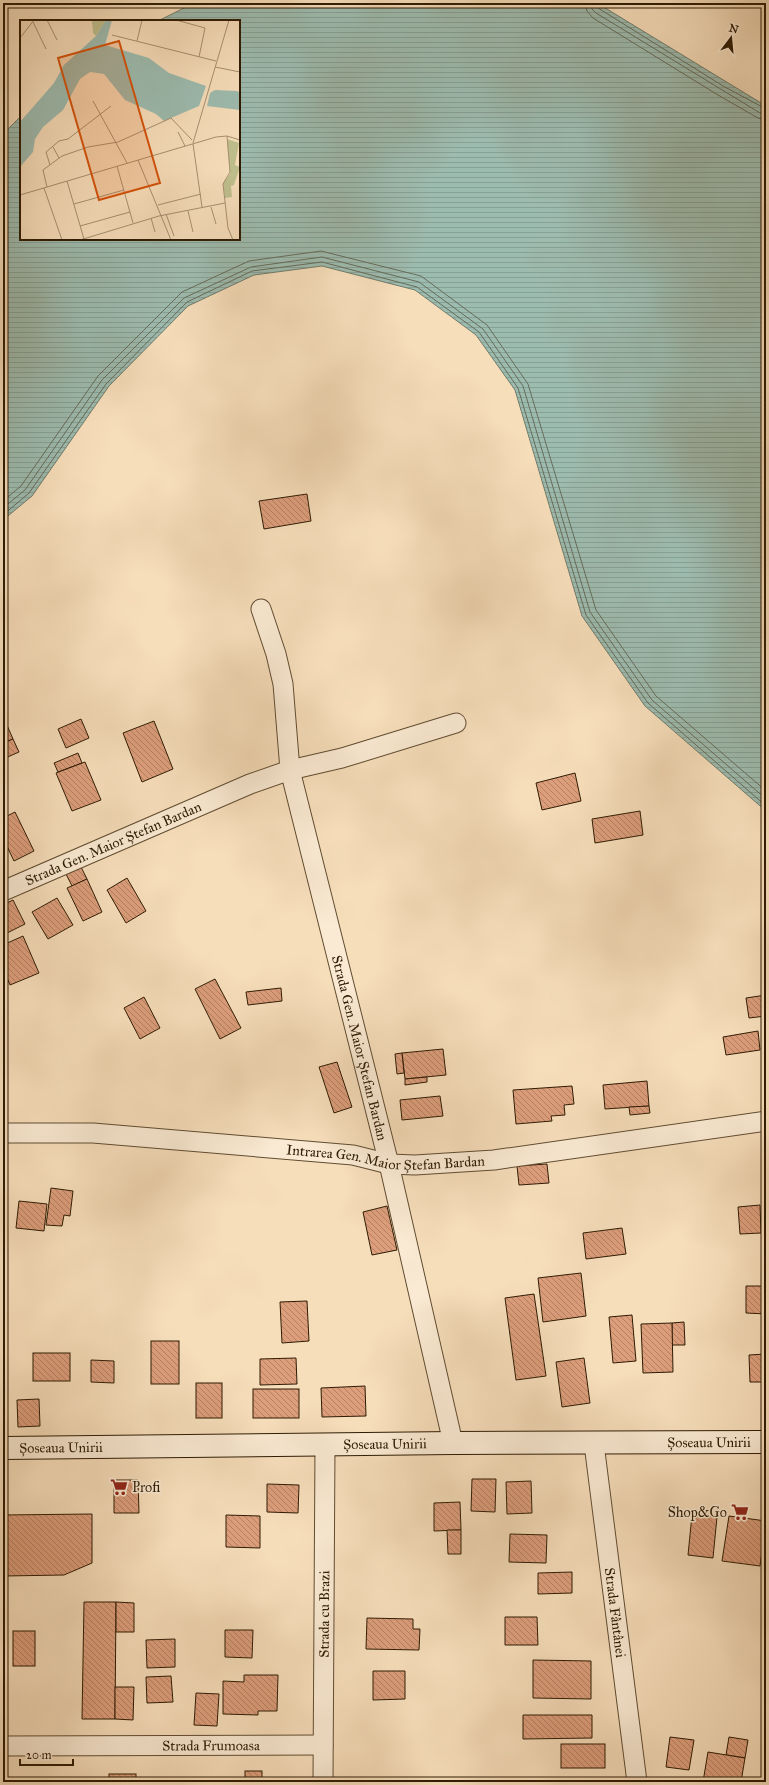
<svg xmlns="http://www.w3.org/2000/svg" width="769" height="1785" font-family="'IM FELL Great Primer',serif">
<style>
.water{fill:url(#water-rules);stroke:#717c6b}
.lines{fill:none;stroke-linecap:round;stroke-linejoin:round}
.shore{stroke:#666c5a;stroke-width:1}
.building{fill:url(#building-back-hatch);stroke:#2e1b03}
.minor-casing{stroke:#604c31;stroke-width:21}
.secondary-casing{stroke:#2e1b03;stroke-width:24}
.minor{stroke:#faead3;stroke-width:19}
.secondary{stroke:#faead3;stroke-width:22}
.labels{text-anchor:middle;stroke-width:3;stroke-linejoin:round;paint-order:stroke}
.street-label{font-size:14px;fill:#2e1b03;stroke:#faead3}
.poi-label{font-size:14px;fill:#2e1b03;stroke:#faead3;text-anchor:start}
.inset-road{fill:none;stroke:#a79071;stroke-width:1}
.view{fill:#d5530b;fill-opacity:0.15;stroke:#d5530b;stroke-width:2}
.inset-edge{fill:none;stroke:#2e1b03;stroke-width:2}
</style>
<defs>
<pattern id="water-rules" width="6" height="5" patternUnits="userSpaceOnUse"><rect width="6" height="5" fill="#9dbcb0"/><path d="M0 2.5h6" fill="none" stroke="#88a196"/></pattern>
<pattern id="building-back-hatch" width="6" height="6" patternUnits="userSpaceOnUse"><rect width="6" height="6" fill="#dd9e7c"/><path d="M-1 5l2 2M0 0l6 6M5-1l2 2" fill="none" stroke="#b48063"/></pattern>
</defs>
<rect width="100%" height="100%" fill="#f7debb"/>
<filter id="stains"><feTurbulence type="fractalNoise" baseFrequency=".005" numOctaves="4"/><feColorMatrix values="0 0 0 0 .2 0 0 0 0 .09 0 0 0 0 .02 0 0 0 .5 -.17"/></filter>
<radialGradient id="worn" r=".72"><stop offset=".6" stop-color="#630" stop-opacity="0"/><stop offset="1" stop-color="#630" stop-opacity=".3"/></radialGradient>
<path class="water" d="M 194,3 L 597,3 L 766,106 L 766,811 L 645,706 L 582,616 L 515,390 L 476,335 L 415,290 L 322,266 L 254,275 L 188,306 L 109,386 L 32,496 L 3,520 L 3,134 L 21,116 L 21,239 L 239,239 L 239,21 L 158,21 Z"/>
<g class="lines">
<g class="shore">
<path d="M 585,3 L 587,11 L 593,18 L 718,95 L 758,118 L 766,120"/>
<path d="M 591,3 L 592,9 L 596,13 L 760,113 L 766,114"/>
<path d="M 596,3 L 598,8 L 723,86 L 766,109"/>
<path d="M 3,501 L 21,486 L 98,376 L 182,292 L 249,261 L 321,251 L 421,276 L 487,325 L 528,384 L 596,610 L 656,696 L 766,791"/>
<path d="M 3,508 L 25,490 L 102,380 L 184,298 L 251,267 L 322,257 L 419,282 L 483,329 L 523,386 L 590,612 L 652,700 L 766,799"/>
<path d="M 3,515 L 29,493 L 106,384 L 187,302 L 252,271 L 322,262 L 417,287 L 479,332 L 518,388 L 586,615 L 648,703 L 766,806"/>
</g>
</g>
<g class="building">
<path d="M 307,494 L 311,521 L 264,529 L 259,501 Z"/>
<path d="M 3,716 L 13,739 L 3,743 Z"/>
<path d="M 81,719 L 89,738 L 66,748 L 58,729 Z"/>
<path d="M 154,721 L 173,769 L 142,782 L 123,733 Z"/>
<path d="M 13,739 L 19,752 L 3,759 L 3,743 Z"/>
<path d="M 78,753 L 82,763 L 58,772 L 54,763 Z"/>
<path d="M 85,762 L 101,800 L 72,811 L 56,773 Z"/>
<path d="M 575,773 L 581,801 L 542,810 L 536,783 Z"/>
<path d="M 640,811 L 643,835 L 595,843 L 592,819 Z"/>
<path d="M 15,812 L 34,851 L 14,861 L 3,838 L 3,818 Z"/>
<path d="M 81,867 L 87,879 L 72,886 L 66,874 Z"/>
<path d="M 127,878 L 146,911 L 126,923 L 107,890 Z"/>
<path d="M 87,879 L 102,912 L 83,921 L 67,888 Z"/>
<path d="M 57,898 L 73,925 L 48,939 L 32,912 Z"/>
<path d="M 13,900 L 25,924 L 3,935 L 3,905 Z"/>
<path d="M 23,936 L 39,973 L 10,985 L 3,968 L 3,945 Z"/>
<path d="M 215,979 L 241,1028 L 220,1039 L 195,989 Z"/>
<path d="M 281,988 L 282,1001 L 248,1005 L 246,992 Z"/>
<path d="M 766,995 L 766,1016 L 749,1018 L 746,998 Z"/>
<path d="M 144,997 L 160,1028 L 140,1039 L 124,1008 Z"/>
<path d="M 758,1031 L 760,1050 L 726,1055 L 723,1037 Z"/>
<path d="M 443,1049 L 446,1075 L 405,1079 L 402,1053 Z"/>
<path d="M 402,1053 L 404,1073 L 397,1074 L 395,1054 Z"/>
<path d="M 337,1062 L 352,1107 L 334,1113 L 319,1067 Z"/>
<path d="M 427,1077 L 427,1082 L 405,1085 L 405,1079 Z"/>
<path d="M 647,1081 L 649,1106 L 605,1109 L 603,1085 Z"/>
<path d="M 572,1086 L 574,1104 L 564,1105 L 565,1115 L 551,1116 L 552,1121 L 516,1124 L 513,1090 Z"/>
<path d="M 440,1096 L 443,1116 L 402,1120 L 400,1100 Z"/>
<path d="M 649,1106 L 650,1113 L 630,1115 L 629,1107 Z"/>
<path d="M 547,1164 L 549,1183 L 519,1185 L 517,1166 Z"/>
<path d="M 51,1188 L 73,1191 L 70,1216 L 64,1215 L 62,1226 L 46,1225 Z"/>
<path d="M 19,1201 L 47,1204 L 44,1231 L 16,1228 Z"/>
<path d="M 760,1205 L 761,1233 L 740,1234 L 738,1207 Z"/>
<path d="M 387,1206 L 397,1250 L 372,1255 L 363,1212 Z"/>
<path d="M 622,1228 L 626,1254 L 586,1259 L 583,1233 Z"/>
<path d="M 581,1273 L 586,1316 L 543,1322 L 538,1278 Z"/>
<path d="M 746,1286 L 766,1286 L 766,1314 L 746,1313 Z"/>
<path d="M 534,1294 L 546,1376 L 516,1380 L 505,1298 Z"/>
<path d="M 307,1301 L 309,1341 L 282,1343 L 280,1302 Z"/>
<path d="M 632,1315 L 636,1361 L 613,1363 L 609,1317 Z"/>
<path d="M 684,1322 L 685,1345 L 672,1345 L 672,1323 Z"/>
<path d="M 672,1323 L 673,1372 L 643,1373 L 641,1324 Z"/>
<rect x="151" y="1341" width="28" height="43"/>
<rect x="33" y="1353" width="37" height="28"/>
<path d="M 766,1354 L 766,1382 L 750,1382 L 749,1355 Z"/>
<path d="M 296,1358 L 297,1384 L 260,1385 L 260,1359 Z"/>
<path d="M 584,1358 L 590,1403 L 562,1407 L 556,1362 Z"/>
<path d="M 91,1360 L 114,1361 L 114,1383 L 91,1382 Z"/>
<rect x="196" y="1383" width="26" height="35"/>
<path d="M 365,1386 L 366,1416 L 322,1417 L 321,1388 Z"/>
<rect x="253" y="1389" width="46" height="29"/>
<path d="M 39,1399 L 40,1426 L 18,1427 L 17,1400 Z"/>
<path d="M 472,1479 L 496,1479 L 495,1512 L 471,1511 Z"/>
<path d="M 114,1480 L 138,1480 L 139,1513 L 114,1513 Z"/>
<path d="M 531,1481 L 532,1513 L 507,1514 L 506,1482 Z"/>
<path d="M 267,1484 L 299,1485 L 298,1513 L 267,1512 Z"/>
<path d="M 460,1502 L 461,1530 L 434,1531 L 434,1503 Z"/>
<path d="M 92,1514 L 92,1563 L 64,1575 L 4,1576 L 3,1515 Z"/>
<path d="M 226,1515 L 260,1516 L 260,1548 L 226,1547 Z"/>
<path d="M 692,1515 L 717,1517 L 713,1558 L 688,1555 Z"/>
<path d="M 729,1516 L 766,1521 L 760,1566 L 722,1561 Z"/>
<path d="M 447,1530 L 461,1530 L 461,1554 L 448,1554 Z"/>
<path d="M 510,1534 L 547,1535 L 546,1563 L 509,1562 Z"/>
<path d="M 572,1572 L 572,1593 L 538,1594 L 538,1573 Z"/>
<path d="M 84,1602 L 116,1602 L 115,1719 L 82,1719 Z"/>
<path d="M 116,1602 L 134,1603 L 134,1632 L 116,1632 Z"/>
<path d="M 505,1617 L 537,1617 L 538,1645 L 505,1645 Z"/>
<path d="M 367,1618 L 413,1619 L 413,1629 L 420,1629 L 419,1650 L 366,1649 Z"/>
<path d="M 225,1630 L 253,1630 L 252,1658 L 225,1657 Z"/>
<rect x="13" y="1631" width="22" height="35"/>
<path d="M 175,1639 L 175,1667 L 147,1668 L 146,1640 Z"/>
<path d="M 533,1660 L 591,1661 L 591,1699 L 533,1698 Z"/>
<path d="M 3,1665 L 5,1665 L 4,1720 L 3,1720 Z"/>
<path d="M 373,1671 L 405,1671 L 405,1699 L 373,1700 Z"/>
<path d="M 244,1675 L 278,1675 L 277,1711 L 258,1711 L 258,1715 L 223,1714 L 223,1681 L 244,1682 Z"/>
<path d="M 171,1676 L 173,1702 L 147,1703 L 146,1677 Z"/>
<path d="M 115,1687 L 134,1687 L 133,1720 L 115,1719 Z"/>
<path d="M 196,1693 L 219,1694 L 217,1726 L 194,1725 Z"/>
<path d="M 523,1715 L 592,1715 L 592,1738 L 523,1739 Z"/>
<path d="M 670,1737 L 694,1740 L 689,1770 L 666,1767 Z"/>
<path d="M 729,1737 L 748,1740 L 745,1758 L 726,1755 Z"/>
<rect x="561" y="1744" width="44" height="24"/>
<path d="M 708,1752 L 745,1758 L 741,1782 L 703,1782 Z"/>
<rect x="245" y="1771" width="17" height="11"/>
<rect x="109" y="1774" width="27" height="8"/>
<path d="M 185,1778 L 216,1779 L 216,1782 L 184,1782 Z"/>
</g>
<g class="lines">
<g class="minor-casing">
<g id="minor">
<path id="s1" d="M 261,609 L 276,654 L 283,684 L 290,770 L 389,1164 L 453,1443"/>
<path id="s2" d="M 3,891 L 250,784 L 290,770 L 342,758 L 456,723"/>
<path id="s3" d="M 3,1133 L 93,1133 L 353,1155 L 389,1164 L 415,1165 L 494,1160 L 766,1121"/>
<path id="s4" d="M 594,1444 L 637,1782"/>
<path id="s5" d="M 3,1746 L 323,1745"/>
<path id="s6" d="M 323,1782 L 325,1445"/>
</g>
</g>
<g class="secondary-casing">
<g id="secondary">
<path id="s7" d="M 3,1448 L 453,1443 L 766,1442"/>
</g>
</g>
<use href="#minor" class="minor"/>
<use href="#secondary" class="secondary"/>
</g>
<defs>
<g id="supermarket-bare" transform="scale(1.38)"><path d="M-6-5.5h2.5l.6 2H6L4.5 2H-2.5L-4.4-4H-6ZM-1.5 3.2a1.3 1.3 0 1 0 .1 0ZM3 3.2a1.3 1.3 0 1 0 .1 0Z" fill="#8f2418" stroke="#faead3" stroke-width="2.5" paint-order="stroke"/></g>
</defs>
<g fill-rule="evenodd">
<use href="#supermarket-bare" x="119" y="1487"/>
<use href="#supermarket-bare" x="740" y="1512"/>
</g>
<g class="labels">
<g class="street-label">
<text dy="5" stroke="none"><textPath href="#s2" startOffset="120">Strada Gen. Maior Ștefan Bardan</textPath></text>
<text dy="5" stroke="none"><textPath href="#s1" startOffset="451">Strada Gen. Maior Ștefan Bardan</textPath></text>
<text dy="5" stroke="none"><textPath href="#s3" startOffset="384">Intrarea Gen. Maior Ștefan Bardan</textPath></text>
<text dy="5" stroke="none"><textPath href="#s7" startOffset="706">Șoseaua Unirii</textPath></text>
<text dy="5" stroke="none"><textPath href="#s7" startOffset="382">Șoseaua Unirii</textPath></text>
<text dy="5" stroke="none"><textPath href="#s7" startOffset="58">Șoseaua Unirii</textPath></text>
<text dy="5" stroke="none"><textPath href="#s4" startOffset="170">Strada Fântânei</textPath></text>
<text dy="5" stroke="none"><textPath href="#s6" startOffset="168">Strada cu Brazi</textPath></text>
<text dy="5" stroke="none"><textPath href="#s5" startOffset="208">Strada Frumoasa</textPath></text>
</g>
<g class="poi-label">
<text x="132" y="1492">Profi</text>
<text x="727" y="1517" text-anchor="end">Shop&amp;Go</text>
</g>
</g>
<g transform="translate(20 20)">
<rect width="220" height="220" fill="#f7debb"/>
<path d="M 72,0 L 86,0 L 76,16 L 73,13 Z" fill="#bfc08e"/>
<path d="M 207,119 L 219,123 L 215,145 L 220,147 L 214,165 L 211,166 L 212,177 L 205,178 L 203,163 L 210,154 Z" fill="#bfc08e"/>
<path d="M 86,0 L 92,0 L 85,25 L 129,38 L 149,53 L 186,66 L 179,86 L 144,101 L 136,94 L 105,80 L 84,54 L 70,52 L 60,59 L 43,90 L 23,107 L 15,119 L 13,132 L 0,147 L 0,102 L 34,63 L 44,45 L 76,16 ZM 195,70 L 217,71 L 220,73 L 220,90 L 187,86 L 190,73 Z" fill="#9dbcb0"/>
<path class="inset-road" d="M 27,0 L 37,20M 156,0 L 185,8 L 179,37M 13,2 L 26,29M 92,15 L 196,41M 0,18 L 14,0M 117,21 L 122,0M 195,47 L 220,52M 73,81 L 107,143M 158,112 L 165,126M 207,116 L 210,152 L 203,164 L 208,208 L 213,220M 173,123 L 209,0M 173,124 L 182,187M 33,127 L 39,138M 118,140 L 151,220M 30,145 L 26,132 L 39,121 L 48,119 L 91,86M 97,146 L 113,203M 47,161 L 64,219M 27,167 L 23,150 L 42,136 L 68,127 L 98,122 L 151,98 L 172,120M 24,168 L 42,220M 0,175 L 196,117 L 207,116 L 220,120M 54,184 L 104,170M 138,185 L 181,174M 191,187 L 196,204M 168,191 L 173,212M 146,194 L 154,216M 131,198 L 135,212M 60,206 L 110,192M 60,220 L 139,196 L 205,183"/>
<path class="view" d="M 99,21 L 140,163 L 79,180 L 38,38 Z"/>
<rect width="220" height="220" class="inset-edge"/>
</g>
<rect width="769" height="1785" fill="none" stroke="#f7debb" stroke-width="16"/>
<rect x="4" y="4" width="761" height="1777" fill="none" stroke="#2e1b03" stroke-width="2"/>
<rect x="8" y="8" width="753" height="1769" fill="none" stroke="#2e1b03"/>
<g transform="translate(731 38) rotate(16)" stroke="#faead3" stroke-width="3" paint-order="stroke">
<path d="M0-3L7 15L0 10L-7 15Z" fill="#2e1b03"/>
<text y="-6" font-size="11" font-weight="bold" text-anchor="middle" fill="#2e1b03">N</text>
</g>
<path d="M20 1759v6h53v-6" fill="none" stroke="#2e1b03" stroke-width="2"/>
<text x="26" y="1759" font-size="12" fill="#2e1b03" stroke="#faead3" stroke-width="3" paint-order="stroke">20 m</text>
<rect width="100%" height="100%" filter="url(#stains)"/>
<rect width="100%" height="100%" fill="url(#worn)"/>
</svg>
